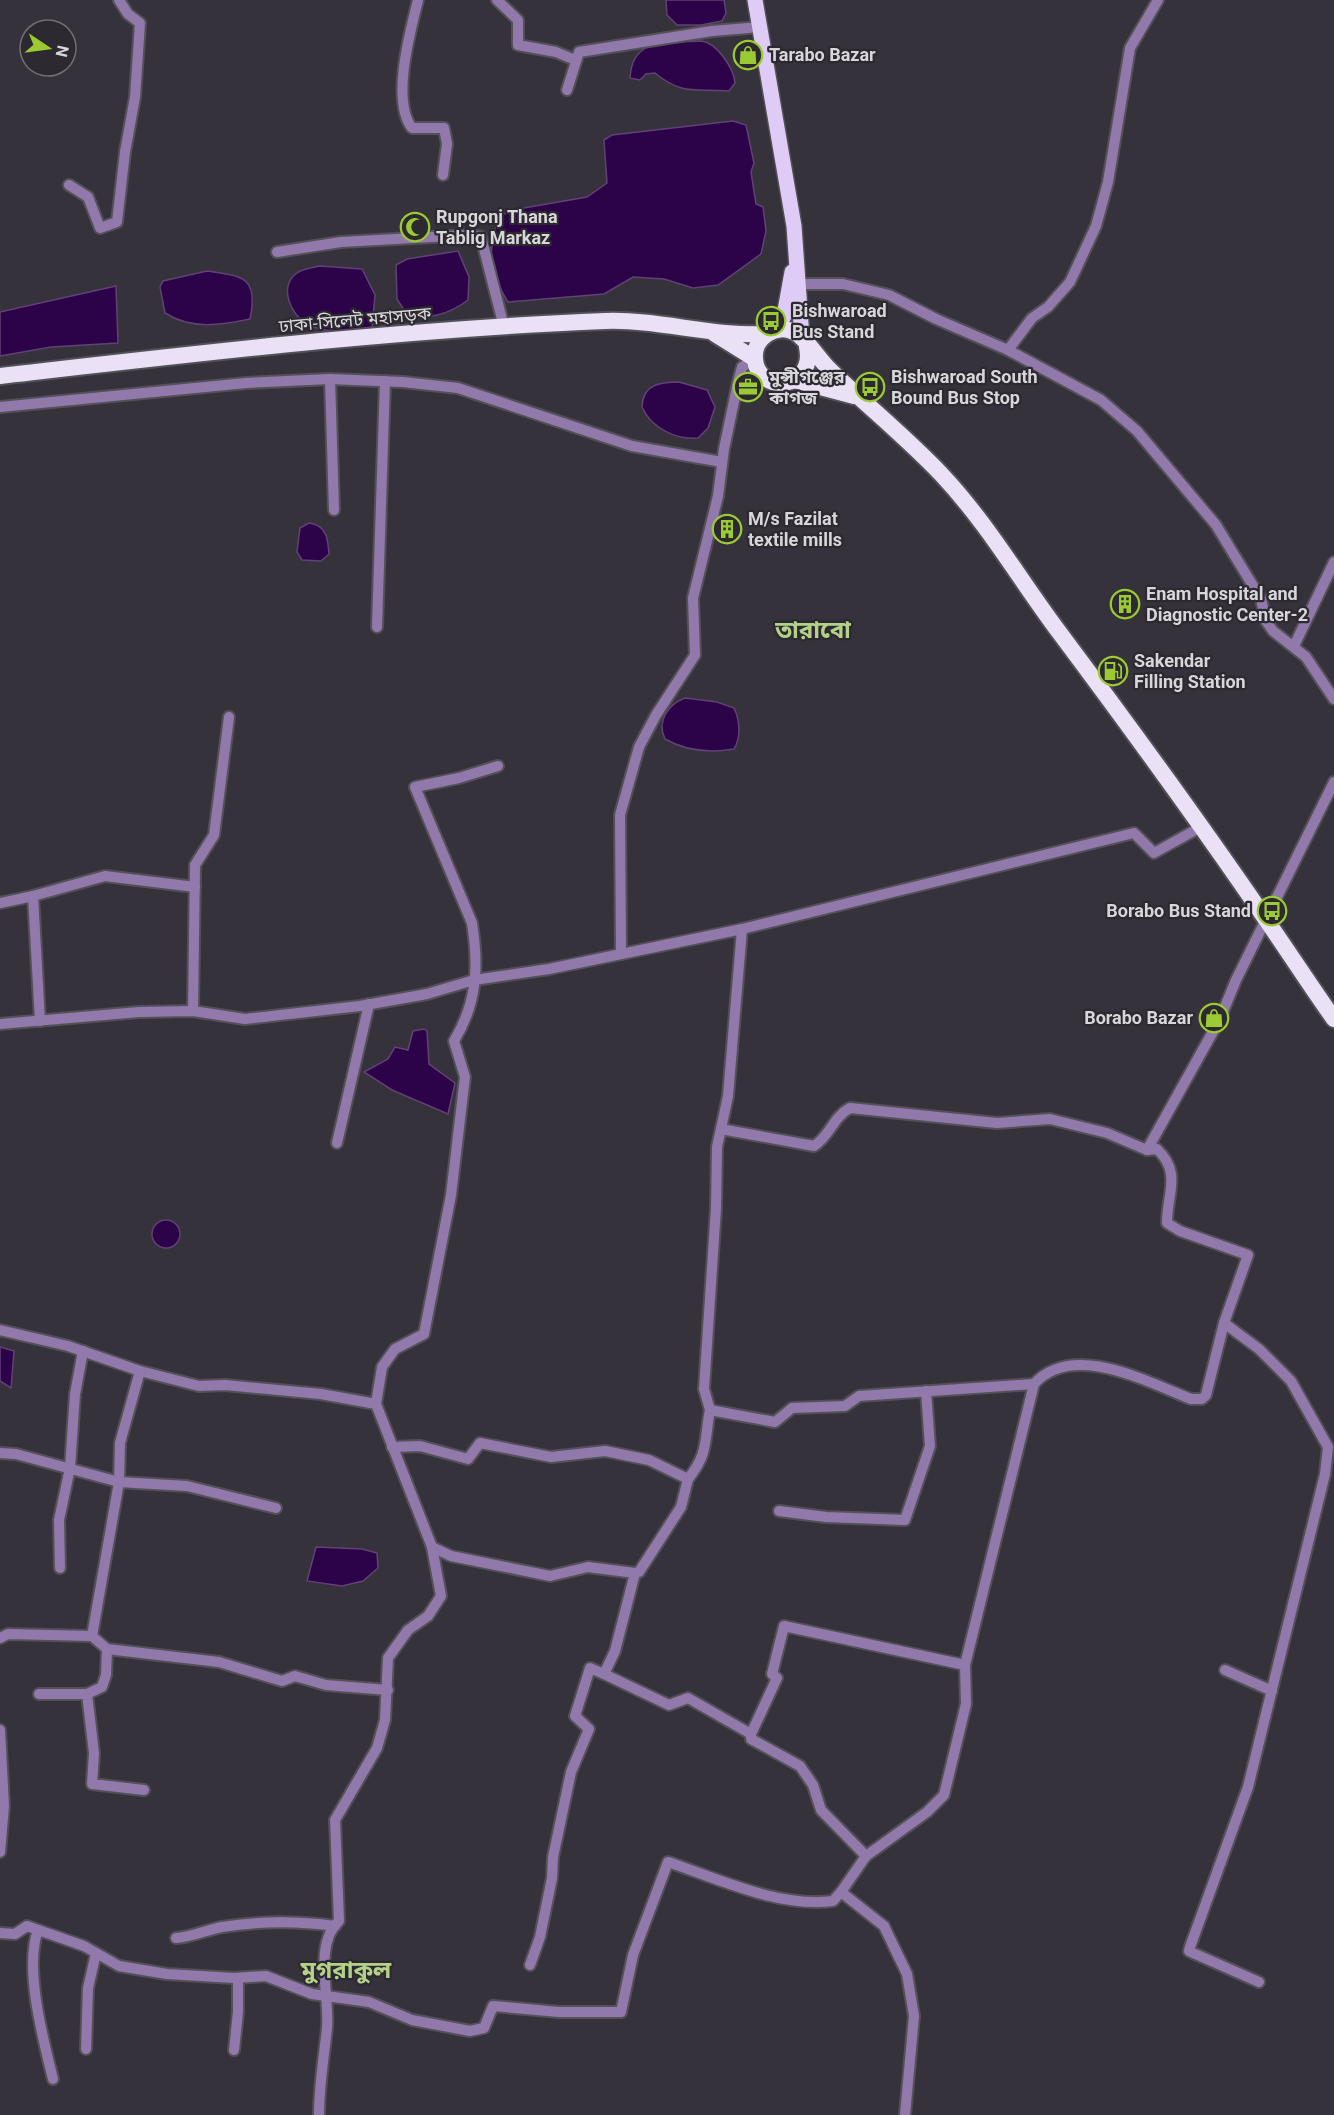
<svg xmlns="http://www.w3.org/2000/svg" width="1334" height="2115" font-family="Roboto,'Noto Sans Bengali',sans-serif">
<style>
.water{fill:#2c0249;stroke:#604275;stroke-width:1.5}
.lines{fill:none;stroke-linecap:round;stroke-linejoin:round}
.minor-casing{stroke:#535058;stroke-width:14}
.primary-casing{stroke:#535058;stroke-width:18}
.trunk-casing{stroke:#535058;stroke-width:20}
.minor{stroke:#9179ac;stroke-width:10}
.primary{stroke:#dfccf6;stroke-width:15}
.trunk{stroke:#eae1f6;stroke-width:16}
.labels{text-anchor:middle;stroke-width:4.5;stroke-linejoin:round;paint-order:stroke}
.poi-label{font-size:18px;font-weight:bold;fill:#d8d6db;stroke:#2c2931;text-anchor:start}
.street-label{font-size:18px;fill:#d8d6db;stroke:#2c2931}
.district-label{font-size:24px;font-weight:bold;fill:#b5d189;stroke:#2c2931}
</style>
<rect width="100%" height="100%" fill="#36323b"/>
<g class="water">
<path d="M 666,0 L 724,0 L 726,13 L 722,21 L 701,25 L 677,25 L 667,15 Z"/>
<path d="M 701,41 C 716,42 734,68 735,83 L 729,91 C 696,88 683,96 655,73 L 646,74 L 640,80 L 630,78 C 632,36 669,43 701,41 Z"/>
<path d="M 733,121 L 746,125 L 754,163 L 751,172 L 756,204 L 763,207 L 766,231 L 761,254 L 718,285 L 693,288 L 664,279 L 633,277 L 604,294 L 508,302 C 488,269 487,253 499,216 L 518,209 L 587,197 L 607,183 L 604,140 L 612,135 Z"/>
<path d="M 458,251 L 469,277 L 468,300 C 451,313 426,322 406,313 L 397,299 L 396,265 L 407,259 Z"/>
<path d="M 319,266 L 362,269 L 375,295 L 372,328 C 351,331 327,335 307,324 C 291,315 278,287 297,273 C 302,269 312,268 319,266 Z"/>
<path d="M 207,271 C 242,276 259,276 250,319 C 222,325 191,330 165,313 L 160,287 L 163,281 Z"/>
<path d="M 116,286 L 118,343 L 51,347 L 0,356 L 0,312 Z"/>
<path d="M 679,382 L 707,390 L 715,407 L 708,428 L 698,438 C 676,440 651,428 642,407 C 643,384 660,382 679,382 Z"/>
<path d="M 309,523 C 327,525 328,540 329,554 L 321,561 L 302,560 L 297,552 L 300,528 Z"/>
<path d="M 685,698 L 717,702 L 734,708 C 740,720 741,738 734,749 C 710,753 686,751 665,739 C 656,721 669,704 685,698 Z"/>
<path d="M 424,1029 L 427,1031 L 429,1064 L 455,1083 L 448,1114 L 392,1090 L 364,1072 L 388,1059 L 395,1047 L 408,1050 L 413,1031 Z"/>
<circle cx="166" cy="1234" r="14"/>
<path d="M 0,1347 L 14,1351 L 11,1388 L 0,1381 Z"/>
<path d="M 316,1547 L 362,1549 L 377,1553 L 378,1568 L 363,1581 L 342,1586 L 307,1581 Z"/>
</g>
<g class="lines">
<g class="minor-casing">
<g id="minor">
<path d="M 418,0 C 410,32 391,101 412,128 L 444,128 L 447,144 L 443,175"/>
<path d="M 497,0 L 518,20 L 518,45 L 556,52 L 575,60"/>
<path d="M 567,90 L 579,52 L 712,31 L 760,27"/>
<path d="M 69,185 L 88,197 L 100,228 L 117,222 L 125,152 L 135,97 L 140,23 L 128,14 L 119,0"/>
<path d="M 277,252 L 341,242 L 469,235 L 481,237 L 504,327"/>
<path d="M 792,284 L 843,284 L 889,295 L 936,319 L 1008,350 L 1101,400 L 1137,431 L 1216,525 L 1261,599 L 1266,621 L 1273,631 L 1306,657 L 1334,699"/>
<path d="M 1008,350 L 1032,318 L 1048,307 L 1070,282 L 1096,226 L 1108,182 L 1130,48 L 1158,0"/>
<path d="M 330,379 L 334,510"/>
<path d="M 0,407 L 246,383 L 330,379 L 403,382 L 458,388 L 632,446 L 722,462"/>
<path d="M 377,627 L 385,381"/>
<path d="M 1294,646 L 1334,562"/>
<path d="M 0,903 L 33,896"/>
<path d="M 621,954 L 620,815 L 639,747 L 656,715 L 695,655 L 693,598 L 718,496 L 724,449 L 738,382 L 742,367 L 755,359"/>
<path d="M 193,1011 L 195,865 L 214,835 L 229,717"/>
<path d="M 40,1021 L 33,896 L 105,876 L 195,887"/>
<path d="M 0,1024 L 139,1012 L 193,1011 L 245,1019 L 360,1006 L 427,994 L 474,980 L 549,969 L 742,929 L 1134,833 L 1154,853 L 1199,828"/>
<path d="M 721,1129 L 814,1146 C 830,1136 833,1117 850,1108 L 997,1123 L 1050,1119 L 1107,1133 L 1147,1150 L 1157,1149 C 1182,1173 1167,1193 1167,1223 L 1180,1231 L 1248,1255 L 1224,1323 L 1206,1395 L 1202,1399 L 1191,1399 C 1147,1382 1073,1341 1034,1384 L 965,1665 L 966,1704 L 944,1795 L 927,1812 L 866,1856 L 841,1892 L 884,1926 L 907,1974 L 914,2016 L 905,2115"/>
<path d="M 337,1143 L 369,1004"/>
<path d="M 1147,1150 L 1220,1019 L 1236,980 L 1334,782"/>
<path d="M 1224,1323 L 1259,1349 L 1291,1381 L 1328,1447 L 1325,1474 L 1248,1787 L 1190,1947 L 1189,1951 L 1193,1953 L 1259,1982"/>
<path d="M 0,1330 L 68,1346 L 140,1371 L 199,1386 L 225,1385 L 321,1394 L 376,1404"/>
<path d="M 710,1410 L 704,1389 L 716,1208 L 717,1147 L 728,1096 L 742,929"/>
<path d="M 392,1447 L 420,1446 L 468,1459 L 480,1443 L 551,1457 L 605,1451 L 649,1460 L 688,1479 L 681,1507 L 639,1572 L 635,1573"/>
<path d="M 0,1453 L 16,1454 L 119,1482 L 187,1486 L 276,1508"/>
<path d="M 688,1479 C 709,1453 704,1441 710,1410 L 775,1422 L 792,1408 L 845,1406 L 859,1396 L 1034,1384"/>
<path d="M 779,1511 L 826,1517 L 905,1520 L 930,1446 L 926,1391"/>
<path d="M 432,1547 L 451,1556 L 550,1576 L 588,1567 L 635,1573 L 615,1651 L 604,1674 L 669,1705 L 688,1698 L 751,1734 L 777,1678 L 772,1674 L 784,1626 L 965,1665"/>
<path d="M 60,1568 L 59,1520 L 70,1468 L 75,1394 L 83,1351"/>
<path d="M 92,1636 L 119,1482 L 120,1443 L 140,1371"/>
<path d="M 0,1638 L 8,1634 L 92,1636 L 107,1649 L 219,1662 L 282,1681 L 295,1676 L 326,1685 L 388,1690"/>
<path d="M 107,1649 L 106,1675 L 102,1687 L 87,1694 L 94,1753 L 92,1784 L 144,1790"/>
<path d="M 1225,1670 L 1272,1691"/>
<path d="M 39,1694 L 87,1694"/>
<path d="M 0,1730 L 4,1806 L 0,1852"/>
<path d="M 751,1734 L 751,1739 L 800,1766 L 813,1785 L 821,1810 L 866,1856"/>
<path d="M 38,1930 C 24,1968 43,2039 53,2079"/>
<path d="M 0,1933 L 15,1934 L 27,1926 L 84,1946 L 119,1966 L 167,1974 L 234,1978 L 266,1976 L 312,1994 L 369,2002 L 412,2020 L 470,2031 L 484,2028 L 493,2006 L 559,2012 L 621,2012 L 633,1955 L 668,1862 C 719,1879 779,1908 833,1901 L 841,1892"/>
<path d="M 176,1938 C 192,1937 206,1930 222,1927 C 259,1921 297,1921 335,1926"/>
<path d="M 530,1965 L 540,1937 L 552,1878 L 553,1857 L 571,1772 L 589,1729 L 575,1716 L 590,1668 L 604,1674"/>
<path d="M 86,2049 L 88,1988 L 96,1953"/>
<path d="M 234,2050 L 238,2012 L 238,1978"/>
<path d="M 319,2115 C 319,2085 324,2057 327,2028 C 330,1997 313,1944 339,1921 L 335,1820 L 377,1748 L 385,1720 L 388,1658 L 408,1630 L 428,1616 L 441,1596 L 432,1547 L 376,1404 L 382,1367 L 395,1349 L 424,1334 L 451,1195 L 465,1077 L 454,1041 C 477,1003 479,967 472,923 L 415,787 L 459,778 L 498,766"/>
</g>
</g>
<g class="primary-casing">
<g id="primary">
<path d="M 755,0 L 794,226 L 802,338"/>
<path d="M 776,330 L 784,316 L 792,272"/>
</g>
</g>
<g class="trunk-casing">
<g id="trunk">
<path d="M 715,334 L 755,359"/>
<path d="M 807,347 C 816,389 758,396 755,359 C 753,338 776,323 794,332 C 805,337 819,359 829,369 C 866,405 906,437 942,475 C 987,523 1020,580 1059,632 C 1130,727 1200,823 1267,921 C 1290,954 1311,987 1334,1019"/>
<path d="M 0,376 C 201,353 403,329 605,321 C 659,319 712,337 767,334"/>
<path d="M 794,380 L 854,396"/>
</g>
</g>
<use href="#minor" class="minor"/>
<use href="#primary" class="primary"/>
<use href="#trunk" class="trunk"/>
</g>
<defs>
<g id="shop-ring" transform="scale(1.5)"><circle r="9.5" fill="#2c2931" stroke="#9cca32" stroke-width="1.5"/><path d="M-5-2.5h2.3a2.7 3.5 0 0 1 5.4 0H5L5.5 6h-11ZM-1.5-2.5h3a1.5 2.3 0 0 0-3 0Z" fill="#9cca32"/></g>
<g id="mosque-ring" transform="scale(1.5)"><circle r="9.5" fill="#2c2931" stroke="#9cca32" stroke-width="1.5"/><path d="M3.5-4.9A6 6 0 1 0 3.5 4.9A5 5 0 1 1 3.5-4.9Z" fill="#9cca32"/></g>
<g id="bus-ring" transform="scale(1.5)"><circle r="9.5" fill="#2c2931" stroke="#9cca32" stroke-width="1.5"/><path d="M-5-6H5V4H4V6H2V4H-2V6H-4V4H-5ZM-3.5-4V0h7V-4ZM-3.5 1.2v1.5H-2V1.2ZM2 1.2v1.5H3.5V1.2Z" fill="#9cca32"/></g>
<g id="office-ring" transform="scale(1.5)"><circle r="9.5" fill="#2c2931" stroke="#9cca32" stroke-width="1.5"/><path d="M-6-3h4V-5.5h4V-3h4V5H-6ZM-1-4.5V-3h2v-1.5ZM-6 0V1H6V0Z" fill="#9cca32"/></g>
<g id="building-ring" transform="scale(1.5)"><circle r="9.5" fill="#2c2931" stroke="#9cca32" stroke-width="1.5"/><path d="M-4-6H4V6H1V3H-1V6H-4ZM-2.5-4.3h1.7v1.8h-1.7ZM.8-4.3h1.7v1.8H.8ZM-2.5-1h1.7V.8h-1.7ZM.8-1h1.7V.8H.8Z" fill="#9cca32"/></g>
<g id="fuel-ring" transform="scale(1.5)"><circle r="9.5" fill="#2c2931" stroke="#9cca32" stroke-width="1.5"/><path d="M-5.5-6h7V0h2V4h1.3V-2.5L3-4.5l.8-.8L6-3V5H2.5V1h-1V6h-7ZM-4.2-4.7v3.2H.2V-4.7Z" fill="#9cca32"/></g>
</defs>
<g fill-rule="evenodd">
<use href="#shop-ring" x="748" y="55"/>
<use href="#mosque-ring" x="415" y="227"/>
<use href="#bus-ring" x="771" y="321"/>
<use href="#office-ring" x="748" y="387"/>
<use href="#bus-ring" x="870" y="387"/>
<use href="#building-ring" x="727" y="529"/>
<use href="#building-ring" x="1125" y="604"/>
<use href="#fuel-ring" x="1113" y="671"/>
<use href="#bus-ring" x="1272" y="911"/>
<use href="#shop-ring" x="1214" y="1018"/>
</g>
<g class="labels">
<g class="poi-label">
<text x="769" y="61">Tarabo Bazar</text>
<text x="436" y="223">Rupgonj Thana<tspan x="436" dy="21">Tablig Markaz</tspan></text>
<text x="792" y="317">Bishwaroad<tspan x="792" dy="21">Bus Stand</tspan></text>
<text x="769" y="383">মুন্সীগঞ্জের<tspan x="769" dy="21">কাগজ</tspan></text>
<text x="891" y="383">Bishwaroad South<tspan x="891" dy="21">Bound Bus Stop</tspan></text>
<text x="748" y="525">M/s Fazilat<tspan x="748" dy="21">textile mills</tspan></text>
<text x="1146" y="600">Enam Hospital and<tspan x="1146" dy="21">Diagnostic Center-2</tspan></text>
<text x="1134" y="667">Sakendar<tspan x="1134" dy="21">Filling Station</tspan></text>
<text x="1251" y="917" text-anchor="end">Borabo Bus Stand</text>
<text x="1193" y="1024" text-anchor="end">Borabo Bazar</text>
</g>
<g class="street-label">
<text transform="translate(355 320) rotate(-5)" y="6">ঢাকা-সিলেট মহাসড়ক</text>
</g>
<g class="district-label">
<text x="813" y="638">তারাবো</text>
<text x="346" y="1978">মুগরাকুল</text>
</g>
</g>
<g transform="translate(48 48) rotate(103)"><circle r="28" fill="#2c2931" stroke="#716e75" stroke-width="1.5"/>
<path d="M0-4.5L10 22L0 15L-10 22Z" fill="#9cca32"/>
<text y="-9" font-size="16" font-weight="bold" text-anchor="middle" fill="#d8d6db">N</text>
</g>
</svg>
